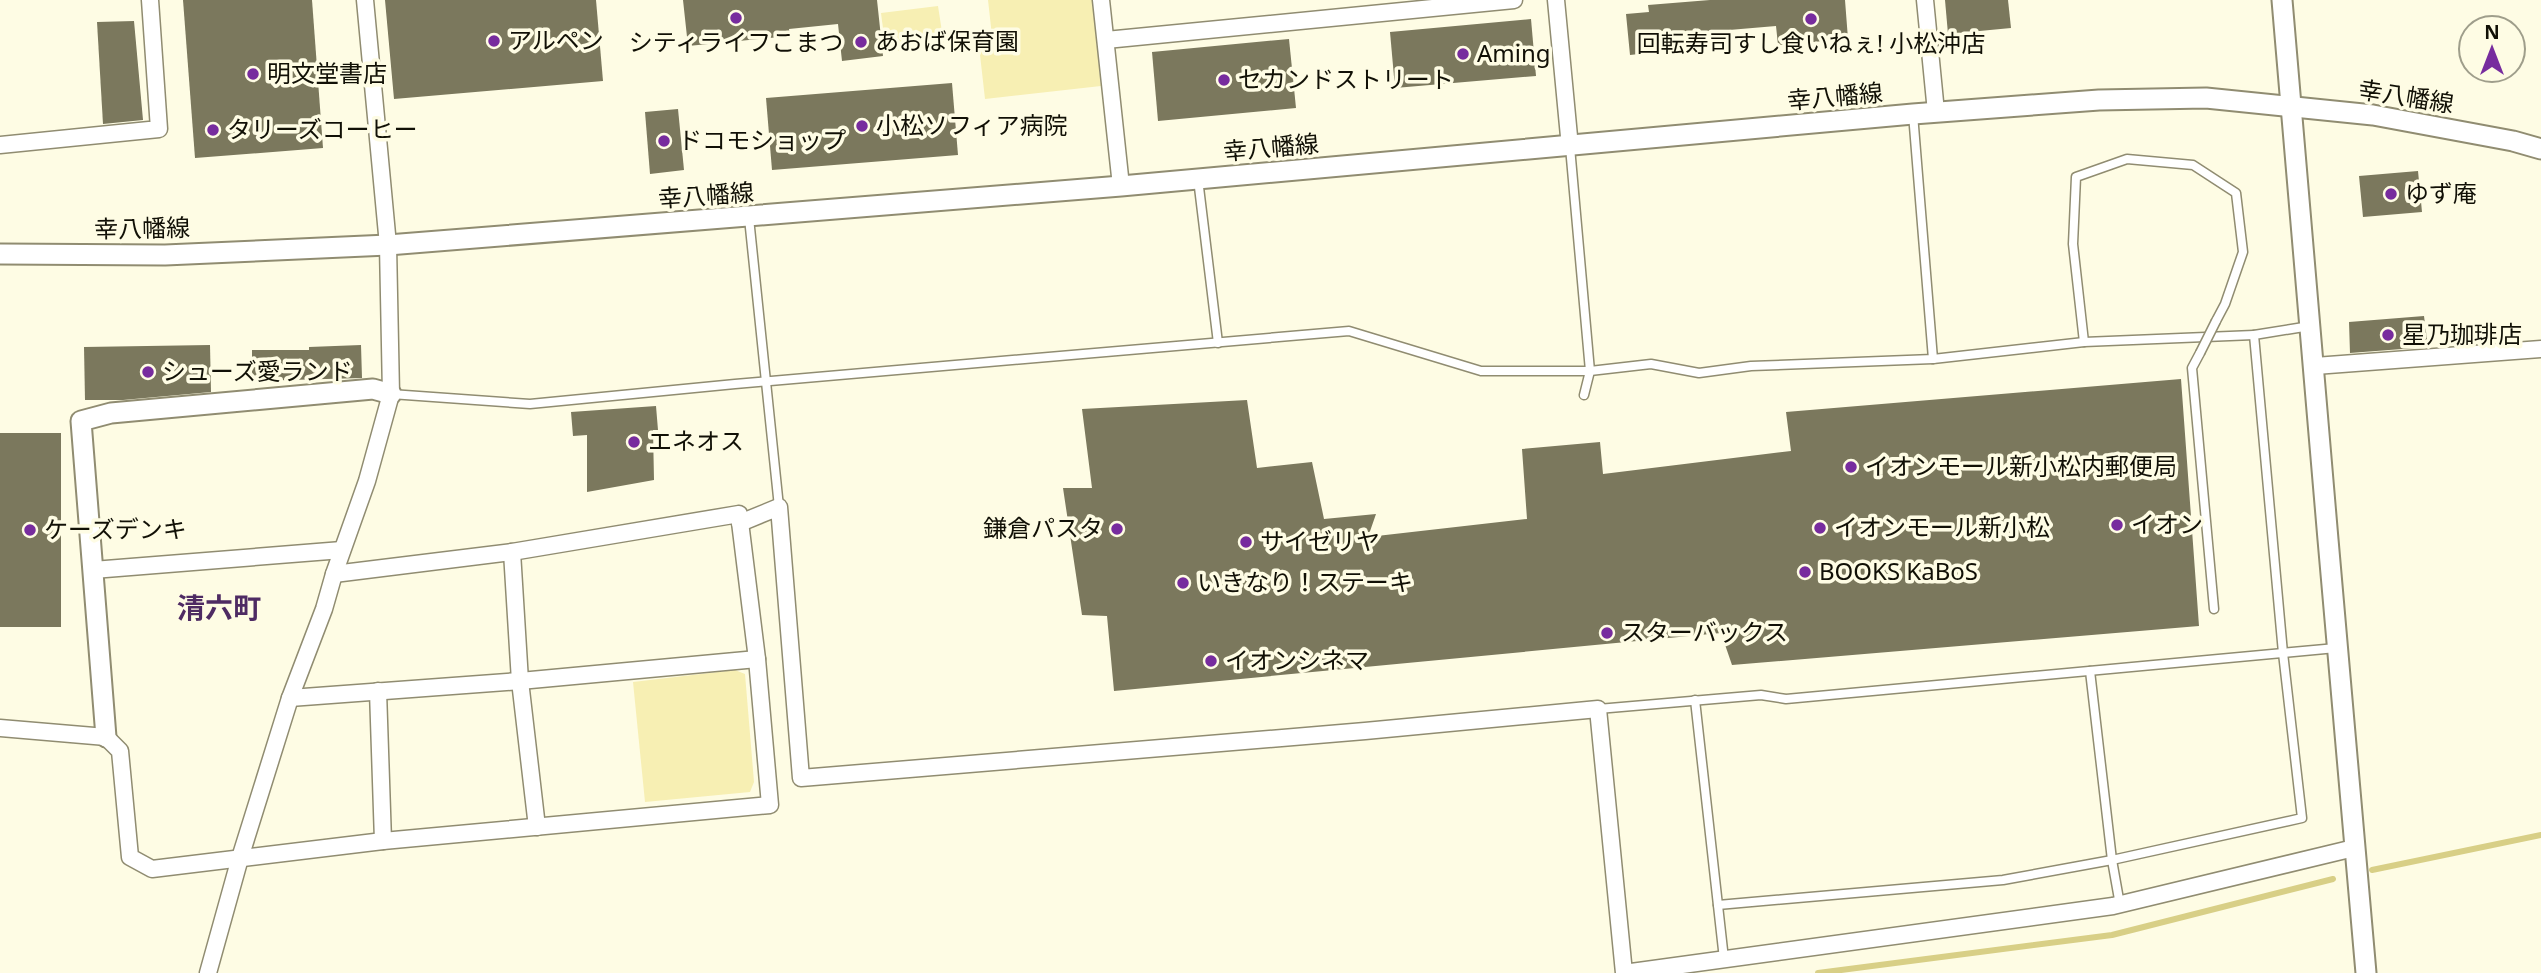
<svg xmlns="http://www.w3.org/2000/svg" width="2541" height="973" font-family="'Noto Sans','Noto Sans JP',sans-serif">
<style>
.green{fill:#f7efb3}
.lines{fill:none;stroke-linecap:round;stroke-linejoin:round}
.stream{stroke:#d8cf86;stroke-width:6}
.building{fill:#7b785d}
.service-casing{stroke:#908c71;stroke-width:11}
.minor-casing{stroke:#908c71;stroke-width:19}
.tertiary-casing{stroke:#908c71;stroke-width:23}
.service{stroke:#fff;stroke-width:8}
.minor{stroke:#fff;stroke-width:16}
.tertiary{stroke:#fff;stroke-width:19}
.service-bridge-casing{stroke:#908c71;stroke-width:11;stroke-linecap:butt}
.service-bridge{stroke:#fff;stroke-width:8}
.poi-dot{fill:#772c9e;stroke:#fefce4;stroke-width:2.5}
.labels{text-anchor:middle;stroke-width:7;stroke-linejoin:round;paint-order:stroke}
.poi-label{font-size:24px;fill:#111006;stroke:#fefce4;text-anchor:start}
.street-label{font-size:24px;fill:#111006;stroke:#fefce4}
.quarter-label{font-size:28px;font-weight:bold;fill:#4e2b63;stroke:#fefce4}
</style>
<rect width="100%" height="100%" fill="#fefce4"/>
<g class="green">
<path d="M 988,0 L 1092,0 L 1101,86 L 985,99 L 978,37 L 992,36 Z"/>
<path d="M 938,6 L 944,45 L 886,52 L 881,13 Z"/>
<path d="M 735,670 L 745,674 L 754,782 L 750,792 L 645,802 L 633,682 Z"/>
</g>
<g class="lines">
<g class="stream">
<path d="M 2372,870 L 2541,835"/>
<path d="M 1818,973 L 2112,935 L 2333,879"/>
</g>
</g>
<g class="building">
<path d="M 183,0 L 312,0 L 323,148 L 195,158 Z"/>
<path d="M 385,0 L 596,0 L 603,81 L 394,99 Z"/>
<path d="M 683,0 L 877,0 L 883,56 L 842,61 L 838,24 L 789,29 L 790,36 L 688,46 Z"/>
<path d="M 1710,0 L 1845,0 L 1848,39 L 1778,45 L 1776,26 L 1729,30 L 1730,44 L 1630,55 L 1626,14 L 1649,12 L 1648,5 Z"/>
<path d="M 1945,0 L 2008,0 L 2011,28 L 1948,34 Z"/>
<path d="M 1531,19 L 1536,76 L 1395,88 L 1390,32 Z"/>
<path d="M 134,21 L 143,120 L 103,124 L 97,22 Z"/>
<path d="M 1289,39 L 1296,108 L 1158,121 L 1152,52 Z"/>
<path d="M 952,83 L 958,155 L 772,170 L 766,98 Z"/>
<path d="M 678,109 L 684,170 L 650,174 L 645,112 Z"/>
<path d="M 2418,171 L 2422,212 L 2363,217 L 2359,176 Z"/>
<path d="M 2424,316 L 2428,347 L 2350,353 L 2349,322 Z"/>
<path d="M 210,345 L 211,392 L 123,400 L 85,400 L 84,347 Z"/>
<path d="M 361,345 L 362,378 L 252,381 L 252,350 L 309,350 L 309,347 Z"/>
<path d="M 2181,379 L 2199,626 L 1732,665 L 1721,633 L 1114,691 L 1107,616 L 1082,615 L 1063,488 L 1092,488 L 1082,409 L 1247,400 L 1257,468 L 1312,462 L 1324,519 L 1376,514 L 1368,537 L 1527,519 L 1522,449 L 1600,442 L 1603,474 L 1791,451 L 1786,412 Z"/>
<path d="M 656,406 L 658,430 L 653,430 L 654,480 L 587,492 L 587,435 L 573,436 L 571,412 Z"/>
<rect x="0" y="433" width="61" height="194"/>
</g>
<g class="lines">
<g class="service-casing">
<g id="service">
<path d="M 1913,114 L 1933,359"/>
<path d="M 1570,147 L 1590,371 L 1584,395"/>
<path d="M 1198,179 L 1218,343"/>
<path d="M 749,218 L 779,507"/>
<path d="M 2084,342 L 2073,244 L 2076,177 L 2127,159 L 2193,165 L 2236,193 L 2243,252 L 2225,304 L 2216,321"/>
<path d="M 2200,353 L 2192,368 L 2214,609"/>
<path d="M 391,394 L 530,404 L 735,384 L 1349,331 L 1481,371 L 1590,371 L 1651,364 L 1699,373 L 1751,366 L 1933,359 L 2084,342 L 2254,335"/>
<path d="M 2090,671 L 2112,860 L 2120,905"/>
<path d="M 1695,700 L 1724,959"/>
<path d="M 1598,709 L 1761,695 L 1786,699 L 2336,648"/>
<path d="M 1718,905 L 2003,880 L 2112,860 L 2302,818 L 2283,653 L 2254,335 L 2310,326"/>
</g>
</g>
<g class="minor-casing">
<g id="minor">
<path d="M 1101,0 L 1121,186"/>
<path d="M 1556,0 L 1570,147"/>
<path d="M 1925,0 L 1936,112"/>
<path d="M 1106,40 L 1514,0"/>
<path d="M 0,145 L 159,129 L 150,0"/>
<path d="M 2315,366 L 2541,349"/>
<path d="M 740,523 L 779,507 L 801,778 L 1365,731 L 1598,709 L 1624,973 L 2113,906 L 2354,848"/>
<path d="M 512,552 L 520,681 L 537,827"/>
<path d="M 93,570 L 342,550"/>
<path d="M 378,691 L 383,841"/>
<path d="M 290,698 L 520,681 L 757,659"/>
<path d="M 0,728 L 106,737 L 120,751 L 130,857 L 152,869 L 383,841 L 770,805 L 757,659 L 739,514 L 512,552 L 334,574"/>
<path d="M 208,973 L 240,858 L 290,698 L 324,609 L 334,574 L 367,481 L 391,394 L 388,245 L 365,0"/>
</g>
</g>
<g class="tertiary-casing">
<g id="tertiary">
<path d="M 2282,0 C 2312,324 2335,649 2366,973"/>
<path d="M 0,254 L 165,255 L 388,245 L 1121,186 L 1913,114 L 2099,100 L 2206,98 L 2373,115 L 2513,141 L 2541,149"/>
<path d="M 106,737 L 81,421 L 111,413 L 373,389 L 391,394"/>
</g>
</g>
<use href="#service" class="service"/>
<use href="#minor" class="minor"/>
<use href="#tertiary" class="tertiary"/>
<g class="service-bridge-casing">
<path id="service-bridge" d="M 2200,353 L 2216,321"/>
</g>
<use href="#service-bridge" class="service-bridge"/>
</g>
<g class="poi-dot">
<circle cx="736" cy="18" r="7"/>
<circle cx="1811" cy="19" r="7"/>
<circle cx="494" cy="41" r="7"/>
<circle cx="861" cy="42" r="7"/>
<circle cx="1463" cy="54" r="7"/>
<circle cx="253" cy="74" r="7"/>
<circle cx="1224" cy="80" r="7"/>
<circle cx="862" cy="126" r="7"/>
<circle cx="213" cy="130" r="7"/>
<circle cx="664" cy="141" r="7"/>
<circle cx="2391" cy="194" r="7"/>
<circle cx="2388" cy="335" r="7"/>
<circle cx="148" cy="372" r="7"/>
<circle cx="634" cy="442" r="7"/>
<circle cx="1851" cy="467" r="7"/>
<circle cx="2117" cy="525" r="7"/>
<circle cx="1820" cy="528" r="7"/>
<circle cx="1117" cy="529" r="7"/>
<circle cx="30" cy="530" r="7"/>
<circle cx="1246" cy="542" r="7"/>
<circle cx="1805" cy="572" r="7"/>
<circle cx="1183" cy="583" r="7"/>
<circle cx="1607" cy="633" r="7"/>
<circle cx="1211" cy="661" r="7"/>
</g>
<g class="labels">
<g class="poi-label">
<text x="508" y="49">アルペン</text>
<text x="875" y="50">あおば保育園</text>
<text x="736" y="51" text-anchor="middle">シティライフこまつ</text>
<text x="1811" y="52" text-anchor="middle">回転寿司すし食いねぇ! 小松沖店</text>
<text x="1477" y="62">Aming</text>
<text x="267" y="82">明文堂書店</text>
<text x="1238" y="88">セカンドストリート</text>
<text x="876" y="134">小松ソフィア病院</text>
<text x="227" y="138">タリーズコーヒー</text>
<text x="678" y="149">ドコモショップ</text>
<text x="2405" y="202">ゆず庵</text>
<text x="2402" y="343">星乃珈琲店</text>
<text x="162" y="380">シューズ愛ランド</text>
<text x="648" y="450">エネオス</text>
<text x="1865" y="475">イオンモール新小松内郵便局</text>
<text x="2131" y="533">イオン</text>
<text x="1834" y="536">イオンモール新小松</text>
<text x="1103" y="537" text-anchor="end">鎌倉パスタ</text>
<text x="44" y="538">ケーズデンキ</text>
<text x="1260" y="550">サイゼリヤ</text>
<text x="1819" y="580">BOOKS KaBoS</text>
<text x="1197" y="591">いきなり！ステーキ</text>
<text x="1621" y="641">スターバックス</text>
<text x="1225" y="669">イオンシネマ</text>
</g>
<g class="street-label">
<text transform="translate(1835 97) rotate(-5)" y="8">幸八幡線</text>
<text transform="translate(2406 97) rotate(9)" y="8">幸八幡線</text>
<text transform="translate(1271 148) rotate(-5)" y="8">幸八幡線</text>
<text transform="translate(706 196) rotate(-4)" y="8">幸八幡線</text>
<text transform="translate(142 229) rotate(-1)" y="8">幸八幡線</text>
</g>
<g class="quarter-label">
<text x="219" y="618">清六町</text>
</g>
</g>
<g transform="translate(2492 49)"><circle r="33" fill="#fefce4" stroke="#9f9e8b" stroke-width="2"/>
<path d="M0-5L12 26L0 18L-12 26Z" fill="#772c9e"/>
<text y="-10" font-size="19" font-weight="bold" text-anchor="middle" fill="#111006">N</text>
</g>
</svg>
